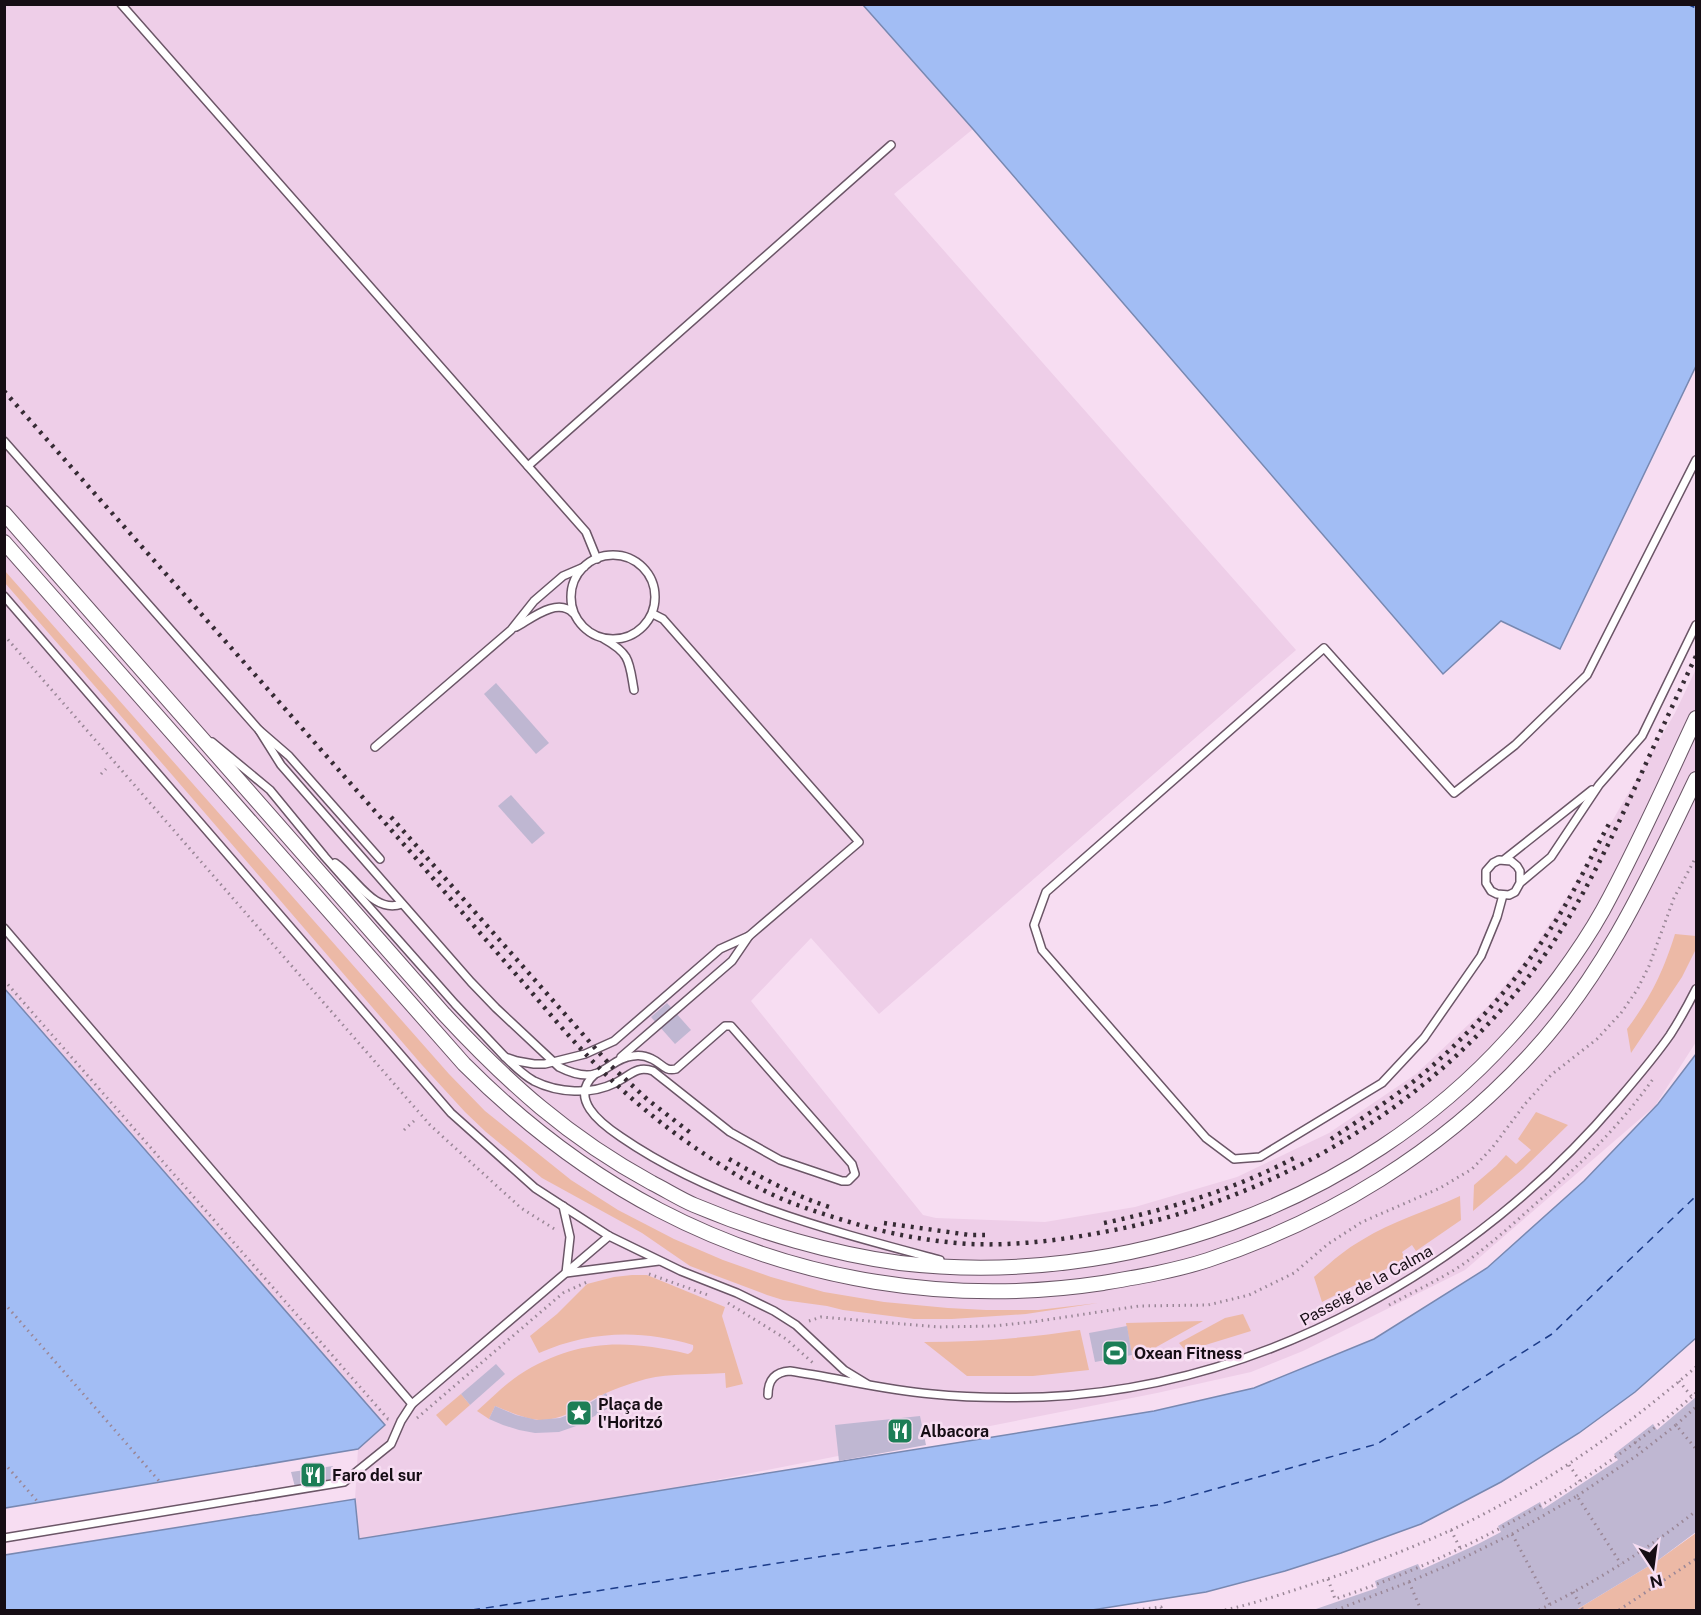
<svg xmlns="http://www.w3.org/2000/svg" width="1701" height="1615" font-family="'Public Sans',sans-serif">
<style>
.built{fill:#eecee8}
.green{fill:#ecb9a6}
.water{fill:#a2bdf4;stroke:#7888b1;stroke-width:1.5}
.lines{fill:none;stroke-linecap:round;stroke-linejoin:round}
.ferry{stroke:#1c3c89;stroke-width:1.5;stroke-dasharray:8 6;stroke-linecap:butt}
.building{fill:#bfb7d2}
.service-casing{stroke:#6b5667;stroke-width:10}
.minor-casing{stroke:#6b5667;stroke-width:16}
.path{stroke:#9a8797;stroke-width:3;stroke-dasharray:1.5 4.5;stroke-linecap:butt}
.service{stroke:#fff;stroke-width:7}
.minor{stroke:#fff;stroke-width:14}
.rail{stroke:#362b34;stroke-width:4.5;stroke-dasharray:3 6;stroke-linecap:butt}
.labels{text-anchor:middle;stroke-width:5;stroke-linejoin:round;paint-order:stroke}
.street-label{font-size:16px;fill:#150d14;stroke:#f7ddf2}
.poi-label{font-size:16px;font-weight:bold;fill:#150d14;stroke:#f7ddf2;text-anchor:start}
</style>
<rect width="100%" height="100%" fill="#f7ddf2"/>
<path class="built" d="M 4,5 L 863,5 L 973,129 L 894,194 L 1296,650 L 879,1014 L 811,938 L 751,1001 L 923,1215 L 936,1218 L 1045,1222 L 1135,1207 L 1237,1177 L 1329,1133 L 1416,1074 L 1487,1007 L 1528,957 L 1579,878 L 1675,713 L 1696,669 L 1696,1042 L 1655,1106 L 1465,1270 L 1303,1351 L 1251,1372 L 1157,1393 L 660,1491 L 358,1539 L 355,1499 L 358,1449 L 385,1424 L 5,988 Z"/>
<g class="green">
<path d="M 5,571 L 449,1074 L 485,1111 L 571,1180 L 618,1210 L 674,1239 L 723,1260 L 771,1277 L 824,1292 L 884,1302 L 948,1308 L 986,1310 L 1038,1310 L 1098,1303 L 1026,1314 L 952,1319 L 914,1319 L 843,1310 L 827,1306 L 783,1300 L 767,1295 L 690,1266 L 642,1233 L 542,1178 L 486,1132 L 465,1112 L 422,1065 L 167,769 L 5,583 Z"/>
<path d="M 1675,934 L 1696,936 L 1696,949 L 1682,977 L 1631,1053 L 1627,1029 C 1651,997 1663,972 1675,934 Z"/>
<path d="M 1536,1112 L 1568,1125 L 1523,1169 L 1473,1211 L 1474,1185 L 1496,1166 L 1506,1155 L 1516,1164 L 1531,1150 L 1518,1139 Z"/>
<path d="M 1460,1196 L 1461,1220 L 1416,1251 L 1412,1245 L 1402,1252 L 1405,1258 L 1377,1274 L 1322,1302 L 1314,1277 C 1329,1264 1344,1250 1362,1240 C 1392,1221 1428,1211 1460,1196 Z"/>
<path d="M 632,1275 L 647,1275 L 725,1307 L 722,1316 L 743,1384 L 726,1388 L 725,1373 C 699,1375 671,1373 646,1379 C 628,1384 611,1390 594,1399 C 574,1410 563,1420 539,1420 C 524,1419 508,1411 495,1406 L 489,1419 L 477,1411 C 491,1399 504,1385 519,1375 C 575,1339 625,1339 688,1354 C 692,1352 694,1350 693,1345 C 641,1329 589,1331 539,1353 L 530,1336 L 557,1314 L 587,1284 L 614,1277 Z"/>
<path d="M 1243,1314 L 1251,1331 L 1186,1351 L 1179,1343 L 1225,1318 Z"/>
<path d="M 1203,1321 L 1133,1360 L 1126,1323 Z"/>
<path d="M 1080,1330 L 1089,1370 L 1033,1376 L 967,1376 L 924,1342 C 977,1342 1028,1338 1080,1330 Z"/>
<path d="M 461,1394 L 470,1405 L 446,1426 L 436,1415 Z"/>
<path d="M 1696,1533 L 1696,1610 L 1576,1610 L 1657,1561 Z"/>
</g>
<g class="water">
<path d="M 863,5 L 1696,5 L 1696,366 L 1560,649 L 1501,621 L 1443,674 L 973,129 Z"/>
<path d="M 4,988 L 385,1425 L 358,1449 L 5,1508 Z"/>
<path d="M 1696,1054 L 1696,1338 L 1635,1392 L 1579,1433 L 1501,1482 L 1421,1524 L 1341,1553 L 1285,1571 L 1206,1592 L 1092,1610 L 5,1610 L 5,1555 L 355,1499 L 359,1539 L 1154,1411 L 1254,1388 L 1374,1339 L 1487,1268 L 1584,1181 L 1658,1104 Z"/>
</g>
<g class="lines">
<g class="ferry">
<path d="M 1687,4 L 1696,8"/>
<path d="M 472,1610 L 1157,1505 L 1377,1444 L 1552,1334 L 1696,1196"/>
</g>
</g>
<g class="building">
<path d="M 496,683 L 549,743 L 536,754 L 484,694 Z"/>
<path d="M 511,795 L 545,833 L 532,844 L 498,806 Z"/>
<path d="M 667,1003 L 691,1030 L 675,1044 L 651,1017 Z"/>
<path d="M 1127,1326 L 1132,1355 L 1095,1362 L 1089,1333 Z"/>
<path d="M 496,1364 L 505,1374 L 470,1405 L 461,1394 Z"/>
<path d="M 606,1393 L 612,1406 L 579,1425 L 559,1432 L 535,1433 L 519,1430 L 503,1425 L 489,1419 L 495,1406 L 516,1415 L 537,1420 L 560,1418 L 573,1413 Z"/>
<path d="M 1696,1397 L 1696,1532 L 1657,1561 L 1576,1610 L 1317,1610 L 1316,1609 L 1377,1588 L 1375,1581 L 1418,1564 L 1421,1570 L 1478,1544 L 1501,1532 L 1498,1526 L 1540,1502 L 1543,1509 L 1618,1460 L 1614,1454 L 1653,1424 L 1657,1430 Z"/>
<path d="M 920,1416 L 926,1445 L 839,1461 L 835,1425 Z"/>
<path d="M 333,1466 L 335,1478 L 295,1487 L 291,1472 Z"/>
</g>
<g class="lines">
<g class="service-casing">
<g id="service">
<path d="M 121,4 L 586,532 L 597,559"/>
<path d="M 4,441 L 259,730 L 289,756 L 380,859"/>
<path d="M 528,466 L 891,145"/>
<circle cx="613" cy="597" r="42"/>
<path d="M 4,596 L 451,1113 L 535,1188 L 609,1236 L 681,1271 L 737,1293 L 774,1311 L 796,1325 L 844,1370 L 867,1384"/>
<path d="M 516,627 C 531,619 557,597 573,613"/>
<path d="M 604,639 C 631,654 629,662 634,690"/>
<path d="M 259,730 L 281,765 L 471,982 L 496,1008 L 559,1067 C 569,1072 584,1077 595,1074 C 609,1069 618,1057 633,1056 C 639,1055 646,1056 652,1059 C 661,1063 665,1072 676,1069 L 725,1026 L 731,1026 L 852,1164 L 855,1174 L 848,1181 L 842,1181 L 780,1160 L 730,1132 L 653,1071 C 636,1065 630,1076 615,1083 C 591,1095 558,1093 534,1081 C 523,1075 514,1066 505,1057"/>
<path d="M 212,742 L 270,790 L 325,857 L 455,1004 L 505,1057 L 517,1061 L 534,1064 L 545,1064 L 585,1054 L 614,1041 L 720,949 L 749,936"/>
<path d="M 375,747 L 511,630 L 534,601 L 563,576 L 584,567"/>
<path d="M 1505,859 L 1592,790"/>
<path d="M 335,863 C 357,878 373,914 402,904"/>
<path d="M 1520,883 L 1520,871 L 1517,866 L 1511,861 L 1499,860 L 1493,863 L 1486,871 L 1486,883 L 1491,891 L 1497,894 L 1509,895 L 1515,892 L 1520,883 L 1551,857 L 1599,785 L 1642,736 L 1696,625"/>
<path d="M 1503,895 L 1497,917 L 1481,956 L 1424,1038 L 1382,1083 L 1260,1157 L 1234,1159 L 1206,1138 L 1042,950 L 1034,925 L 1046,892 L 1324,648 L 1454,793 L 1515,745 L 1587,675 L 1696,460"/>
<path d="M 4,928 L 412,1404"/>
<path d="M 621,1057 L 732,961 L 749,936 L 859,842 L 663,619 L 653,614"/>
<path d="M 595,1074 C 568,1098 600,1123 621,1137 C 714,1201 832,1231 940,1260"/>
<path d="M 563,1206 L 570,1237 L 566,1273 L 659,1261"/>
<path d="M 768,1395 C 768,1380 775,1372 790,1371 C 838,1378 884,1390 932,1394 C 968,1398 1006,1398 1043,1397 C 1264,1387 1475,1268 1617,1101 C 1635,1080 1654,1058 1670,1035 C 1679,1021 1688,1005 1696,989"/>
<path d="M 4,1538 L 344,1482 L 391,1444 L 401,1421 L 412,1404 L 609,1236"/>
</g>
</g>
<g class="minor-casing">
<g id="minor">
<path d="M 4,513 L 444,1014 C 508,1083 569,1138 652,1183 C 666,1190 680,1199 694,1205 C 758,1232 832,1254 900,1263 C 1123,1289 1358,1205 1509,1038 C 1542,1002 1579,953 1603,910 C 1637,848 1666,782 1696,718"/>
<path d="M 4,542 L 464,1064 C 522,1122 586,1172 659,1210 C 795,1281 951,1306 1103,1283 C 1138,1277 1174,1271 1208,1260 C 1329,1220 1440,1152 1527,1058 C 1604,976 1648,879 1696,779"/>
</g>
</g>
<g class="path">
<path d="M 4,635 L 430,1125 L 521,1208 L 556,1230"/>
<path d="M 101,774 L 106,769"/>
<path d="M 4,980 L 388,1419 L 392,1419"/>
<path d="M 404,1130 L 414,1121"/>
<path d="M 649,1274 L 708,1295"/>
<path d="M 4,1303 L 160,1482"/>
<path d="M 728,1303 L 786,1339 L 813,1363"/>
<path d="M 1389,1305 C 1413,1292 1439,1280 1462,1265 C 1487,1247 1510,1227 1533,1206 C 1577,1168 1619,1127 1653,1079"/>
<path d="M 809,1321 L 821,1317 L 939,1327 L 993,1326 L 1032,1322 L 1139,1306 L 1208,1305 L 1249,1295 L 1294,1273 L 1328,1244 L 1362,1222 L 1440,1188 L 1472,1169 L 1492,1148 L 1525,1104 L 1551,1075 L 1597,1039 L 1621,1013 L 1637,990 L 1649,966 L 1674,898 L 1696,857"/>
<path d="M 1679,1381 L 1692,1397"/>
<path d="M 417,1418 L 563,1293 L 587,1282"/>
<path d="M 1676,1425 L 1696,1407"/>
<path d="M 1635,1442 L 1642,1451"/>
<path d="M 4,1463 L 38,1502"/>
<path d="M 1569,1465 L 1580,1481"/>
<path d="M 1577,1496 L 1639,1454 L 1676,1425 L 1696,1449"/>
<path d="M 1451,1530 L 1460,1548"/>
<path d="M 1512,1534 L 1577,1496 L 1621,1564"/>
<path d="M 1328,1579 L 1335,1599 C 1467,1555 1592,1485 1696,1393"/>
<path d="M 1409,1582 L 1453,1563 L 1512,1534 L 1550,1605"/>
<path d="M 1573,1592 L 1583,1610"/>
<path d="M 1137,1610 L 1161,1607 L 1162,1610"/>
<path d="M 1225,1610 C 1265,1601 1303,1587 1342,1574 C 1385,1558 1427,1542 1468,1522 C 1551,1481 1626,1427 1696,1367"/>
<path d="M 1336,1610 L 1409,1582 L 1421,1610"/>
<path d="M 1539,1610 C 1594,1583 1648,1549 1696,1511"/>
<path d="M 1619,1610 L 1696,1559"/>
</g>
<use href="#service" class="service"/>
<use href="#minor" class="minor"/>
<g class="rail">
<path d="M 4,391 C 141,546 278,700 414,856 C 449,897 485,939 521,980 C 541,1003 561,1028 582,1050 C 616,1087 656,1121 697,1149 C 719,1164 743,1180 767,1192 C 791,1204 817,1212 843,1220 C 884,1233 926,1241 969,1244 C 1016,1246 1063,1240 1109,1231 C 1277,1199 1433,1105 1536,967 C 1576,913 1604,854 1632,794 C 1653,748 1674,702 1696,656"/>
<path d="M 391,817 L 610,1065 L 648,1100 L 692,1134"/>
<path d="M 1331,1139 C 1362,1118 1395,1097 1424,1073 C 1478,1027 1526,970 1563,909 C 1579,882 1593,853 1609,824"/>
<path d="M 729,1159 C 762,1178 793,1195 829,1207"/>
<path d="M 884,1223 L 970,1235 L 985,1235"/>
<path d="M 1104,1223 C 1170,1209 1236,1189 1296,1157"/>
</g>
</g>
<defs>
<g id="stadium-square" transform="scale(1.35)"><rect x="-9" y="-9" width="18" height="18" rx="4" fill="#1c7e56" stroke="#f7ddf2"/><path d="M0-5a6.5 5 0 1 0 0 10a6.5 5 0 1 0 0-10ZM-3.5-1.8h7v3.6h-7Z" fill="#fff"/></g>
<g id="sight-square" transform="scale(1.35)"><rect x="-9" y="-9" width="18" height="18" rx="4" fill="#1c7e56" stroke="#f7ddf2"/><path d="M0-6L1.8-2.2L6-1.7L2.9 1.2L3.7 5.4L0 3.3L-3.7 5.4L-2.9 1.2L-6-1.7L-1.8-2.2Z" fill="#fff"/></g>
<g id="restaurant-square" transform="scale(1.35)"><rect x="-9" y="-9" width="18" height="18" rx="4" fill="#1c7e56" stroke="#f7ddf2"/><path d="M-5-6h1v4h1v-4h1v4h1v-4h1v5L-1.5 .5V6h-2V.5L-5-1ZM5-6V6H3V1.5H1.5Q1.5-4 5-6Z" fill="#fff"/></g>
</defs>
<g fill-rule="evenodd">
<use href="#stadium-square" x="1115" y="1353"/>
<use href="#sight-square" x="579" y="1413"/>
<use href="#restaurant-square" x="900" y="1431"/>
<use href="#restaurant-square" x="313" y="1475"/>
</g>
<g class="labels">
<g class="street-label">
<text transform="translate(1366 1285) rotate(-29)" y="6">Passeig de la Calma</text>
</g>
<g class="poi-label">
<text x="1134" y="1359">Oxean Fitness</text>
<text x="598" y="1410">Plaça de<tspan x="598" dy="18">l'Horitzó</tspan></text>
<text x="920" y="1437">Albacora</text>
<text x="332" y="1481">Faro del sur</text>
</g>
</g>
<rect width="1701" height="1615" fill="none" stroke="#150d14" stroke-width="12"/>
<g transform="translate(1653 1567) rotate(167)" stroke="#f7ddf2" stroke-width="4.5" paint-order="stroke">
<path d="M0-4.5L10 22L0 15L-10 22Z" fill="#150d14"/>
<text y="-9" font-size="16" font-weight="bold" text-anchor="middle" fill="#150d14">N</text>
</g>
</svg>
